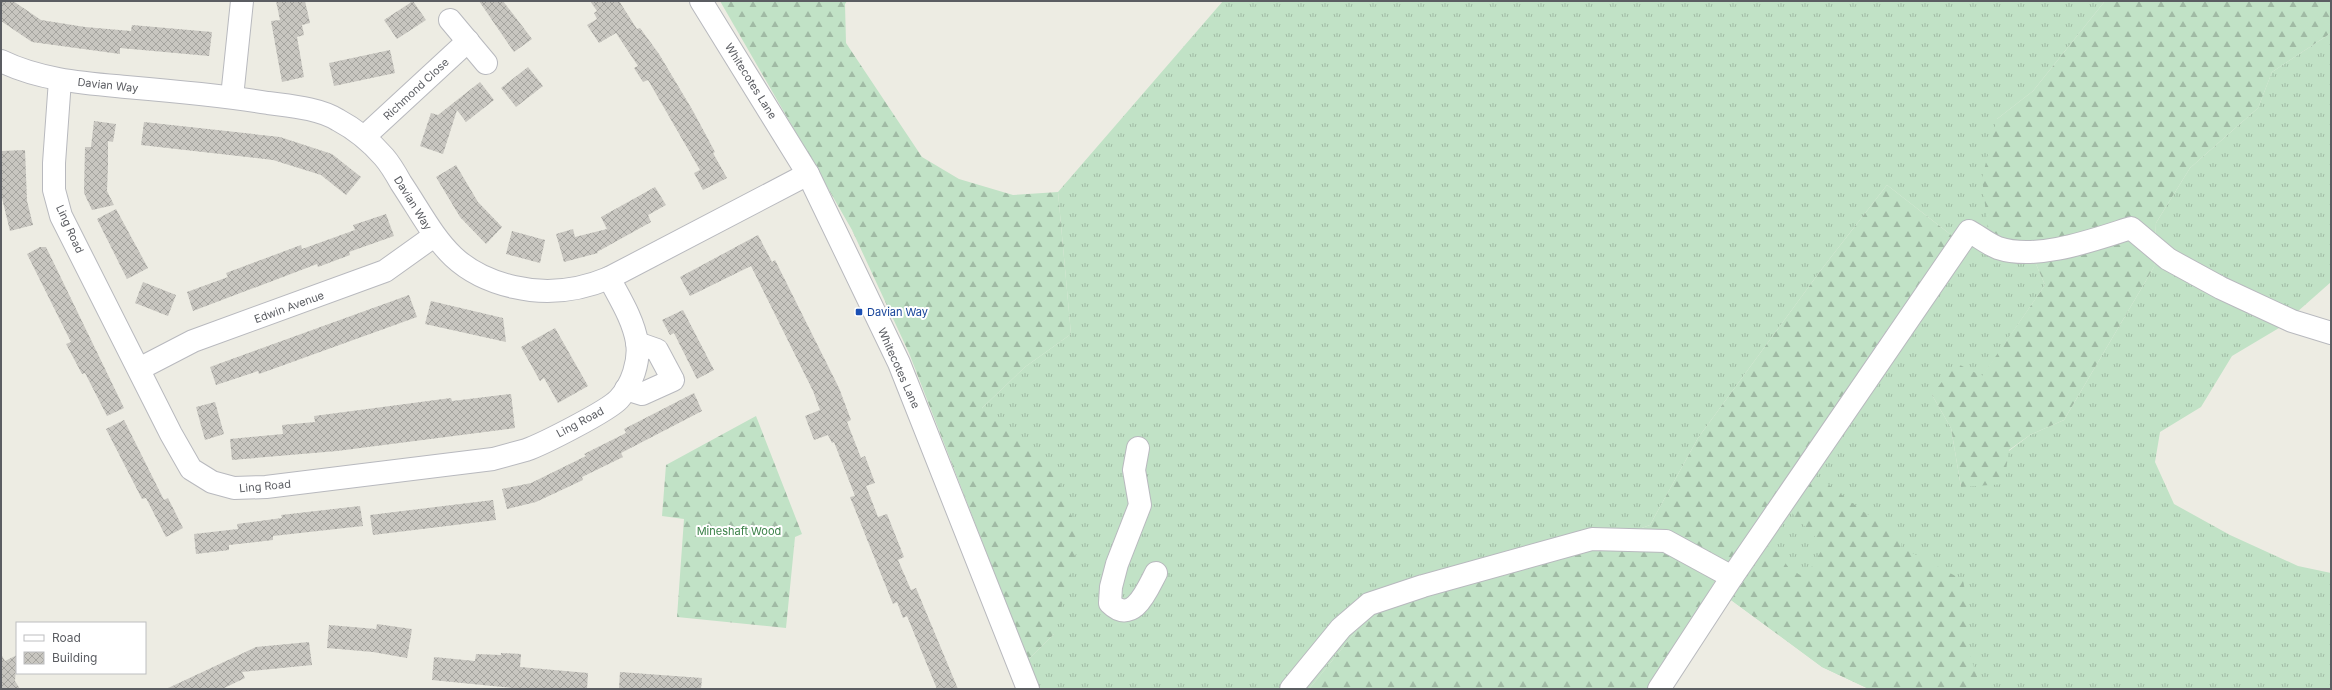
<svg xmlns="http://www.w3.org/2000/svg" width="2332" height="690" font-family="Inter,sans-serif">
<style>
.grass{fill:url(#grass-tufts)}
.forest{fill:url(#forest-firs)}
.building{fill:url(#building-cross-hatch)}
.lines{fill:none;stroke-linecap:round;stroke-linejoin:round}
.minor-casing{stroke:#b8b9be;stroke-width:24}
.minor{stroke:#fff;stroke-width:22}
.transit-dot{fill:#1a4fb4;stroke:#fff;stroke-width:1.5}
.labels{text-anchor:middle;stroke-width:4;stroke-linejoin:round;paint-order:stroke}
.street-label{font-size:11px;fill:#5b5d62;stroke:#fff}
.transit-label{font-size:11px;fill:#164399;stroke:#fff;text-anchor:start}
.park-label{font-size:11px;fill:#3b8148;stroke:#fff}
</style>
<defs>
<pattern id="grass-tufts" width="24" height="20" patternUnits="userSpaceOnUse"><rect width="24" height="20" fill="#c1e2c6"/><path d="M3 7l-1-3M5 7V3M7 7l1-3M15 17l-1-3M17 17v-4M19 17l1-3" fill="none" stroke="#a0baa4"/></pattern>
<pattern id="forest-firs" width="22" height="20" patternUnits="userSpaceOnUse"><rect width="22" height="20" fill="#c1e2c6"/><path d="M5 1l3.5 6h-7zM16 11l3.5 6h-7z" fill="#a0baa4"/></pattern>
<pattern id="building-cross-hatch" width="8" height="8" patternUnits="userSpaceOnUse"><rect width="8" height="8" fill="#c8c6c0"/><path d="M0 0l8 8M0 8l8-8" fill="none" stroke="#a5a49f"/></pattern>
</defs>
<rect width="100%" height="100%" fill="#edece3"/>
<path class="grass" d="M 1223,1 L 2105,1 L 2033,91 L 1997,119 L 2030,250 L 2045,285 L 1982,377 L 1932,395 L 1951,428 L 1961,487 L 2030,435 L 2064,420 L 2154,267 L 2156,223 L 2190,168 L 2258,108 L 2272,72 L 2331,33 L 2331,282 L 2279,328 L 2232,356 L 2201,407 L 2160,432 L 2155,462 L 2174,504 L 2230,535 L 2298,566 L 2331,573 L 2331,689 L 1869,689 L 1822,667 L 1731,600 L 1714,583 L 1765,514 L 1884,334 L 1955,238 L 1887,185 L 1821,270 L 1698,438 L 1650,525 L 1595,545 L 1371,613 L 1309,689 L 1039,689 L 1028,660 L 1054,634 L 982,408 L 1025,367 L 1071,334 L 1058,192 Z"/>
<g class="forest">
<path d="M 720,1 L 847,1 L 845,4 L 846,43 L 922,157 L 959,179 L 1013,195 L 1058,192 L 1071,334 L 1025,367 L 982,408 L 1053,467 L 1080,538 L 1054,634 L 1028,660 L 909,353 L 852,230 Z"/>
<path d="M 2105,1 L 2331,1 L 2331,33 L 2272,72 L 2258,108 L 2190,168 L 2156,223 L 2154,267 L 2064,420 L 2030,435 L 2009,450 L 2004,484 L 1961,487 L 1951,428 L 1932,395 L 1956,363 L 1982,376 L 2045,285 L 2030,250 L 1988,231 L 1982,178 L 1997,119 L 2033,91 Z"/>
<path d="M 1887,185 L 1955,238 L 1884,334 L 1765,514 L 1714,583 L 1682,641 L 1652,689 L 1309,689 L 1371,613 L 1595,545 L 1650,525 L 1698,438 L 1821,270 Z"/>
<path d="M 756,416 L 802,534 L 795,537 L 786,628 L 677,617 L 684,519 L 662,516 L 666,465 Z"/>
<path d="M 1816,475 L 1864,512 L 1902,536 L 1901,547 L 1963,580 L 1969,612 L 1969,652 L 1981,689 L 1869,689 L 1822,667 L 1731,600 L 1770,543 L 1789,568 L 1805,578 L 1824,546 L 1791,512 Z"/>
</g>
<g class="building">
<path d="M 1,1 L 13,1 L 41,20 L 85,27 L 131,31 L 132,25 L 212,32 L 209,56 L 120,48 L 120,54 L 32,42 L 1,21 Z"/>
<path d="M 276,1 L 305,1 L 310,23 L 302,25 L 304,35 L 297,37 L 304,77 L 282,82 L 271,21 L 280,20 Z"/>
<path d="M 413,1 L 426,20 L 397,39 L 384,20 Z"/>
<path d="M 479,1 L 503,1 L 532,39 L 514,52 Z"/>
<path d="M 590,1 L 619,1 L 637,29 L 640,28 L 659,54 L 693,111 L 715,152 L 713,153 L 727,178 L 703,190 L 694,173 L 700,170 L 648,80 L 643,82 L 634,68 L 638,66 L 616,33 L 599,43 L 587,25 L 597,19 L 594,13 L 597,11 Z"/>
<path d="M 390,50 L 395,73 L 334,86 L 329,63 Z"/>
<path d="M 528,67 L 543,86 L 516,107 L 501,88 Z"/>
<path d="M 480,82 L 494,100 L 466,122 L 457,110 L 443,154 L 420,146 L 431,113 L 438,115 Z"/>
<path d="M 94,121 L 116,124 L 113,142 L 108,141 L 108,165 L 107,191 L 114,205 L 92,210 L 84,193 L 85,147 L 91,147 Z"/>
<path d="M 144,122 L 280,137 L 332,154 L 361,177 L 346,195 L 321,175 L 273,160 L 141,145 Z"/>
<path d="M 25,150 L 27,201 L 33,225 L 10,231 L 2,198 L 2,151 Z"/>
<path d="M 456,165 L 478,202 L 502,227 L 486,244 L 460,217 L 436,177 Z"/>
<path d="M 655,187 L 666,205 L 648,215 L 651,222 L 597,252 L 598,253 L 564,262 L 556,234 L 573,229 L 575,237 L 607,229 L 601,217 Z"/>
<path d="M 116,209 L 148,268 L 127,279 L 97,219 Z"/>
<path d="M 386,214 L 394,236 L 349,252 L 350,255 L 318,267 L 317,264 L 193,311 L 187,292 L 228,277 L 226,273 L 301,245 L 302,249 L 355,230 L 353,225 Z"/>
<path d="M 512,231 L 545,240 L 540,263 L 506,254 Z"/>
<path d="M 758,235 L 772,262 L 775,260 L 839,388 L 851,420 L 847,422 L 861,458 L 865,456 L 875,483 L 866,486 L 878,517 L 887,514 L 904,557 L 898,560 L 911,590 L 916,588 L 958,689 L 937,689 L 907,616 L 903,618 L 897,602 L 893,604 L 850,497 L 855,496 L 834,442 L 832,443 L 828,435 L 814,440 L 805,416 L 820,410 L 813,391 L 751,266 L 690,296 L 680,277 Z"/>
<path d="M 40,247 L 46,247 L 124,408 L 107,416 L 85,373 L 82,374 L 66,344 L 71,342 L 27,254 Z"/>
<path d="M 143,282 L 176,295 L 168,316 L 135,303 Z"/>
<path d="M 409,295 L 417,317 L 259,374 L 258,371 L 216,385 L 210,367 Z"/>
<path d="M 431,301 L 503,318 L 506,342 L 425,324 Z"/>
<path d="M 683,310 L 714,370 L 697,379 L 674,333 L 670,335 L 662,320 Z"/>
<path d="M 555,328 L 588,386 L 558,403 L 544,378 L 540,381 L 521,347 Z"/>
<path d="M 694,393 L 702,411 L 621,453 L 623,457 L 582,477 L 583,480 L 536,502 L 507,509 L 502,489 L 531,483 L 586,456 L 584,454 L 626,433 L 624,429 Z"/>
<path d="M 511,394 L 515,428 L 337,451 L 232,460 L 230,439 L 283,434 L 282,425 L 315,422 L 314,416 L 451,398 L 452,401 Z"/>
<path d="M 215,402 L 224,434 L 205,440 L 196,407 Z"/>
<path d="M 124,420 L 164,500 L 168,498 L 183,528 L 166,537 L 146,498 L 142,499 L 106,429 Z"/>
<path d="M 493,500 L 496,520 L 373,535 L 370,515 Z"/>
<path d="M 360,506 L 363,526 L 273,536 L 273,540 L 229,545 L 229,550 L 196,554 L 194,534 L 238,529 L 237,524 L 282,518 L 281,515 Z"/>
<path d="M 377,624 L 412,629 L 407,658 L 373,652 L 327,648 L 329,625 L 376,629 Z"/>
<path d="M 309,642 L 312,665 L 242,672 L 245,678 L 222,689 L 166,689 L 256,647 Z"/>
<path d="M 501,653 L 521,654 L 520,667 L 588,673 L 587,689 L 523,689 L 432,680 L 434,657 L 475,661 L 476,654 L 501,655 Z"/>
<path d="M 1,654 L 5,661 L 17,655 L 15,681 L 20,689 L 1,689 Z"/>
<path d="M 620,672 L 702,678 L 701,689 L 619,689 Z"/>
</g>
<g class="lines">
<g class="minor-casing">
<g id="minor">
<path d="M 701,1 L 808,174 L 899,363 L 1028,689"/>
<path d="M 450,20 L 486,63"/>
<path d="M 1,61 C 40,80 83,83 126,87 C 173,91 221,95 268,103 C 290,106 319,108 338,120 C 355,129 371,142 384,157 C 391,165 396,174 401,183 C 435,234 448,272 514,287 C 548,295 578,291 609,278 L 808,174"/>
<path d="M 60,80 L 54,163 L 54,190 L 61,216 L 171,434 L 191,469 L 212,482 L 234,488 L 266,487 L 493,459 C 504,456 515,453 526,450 C 543,444 608,411 619,399 C 632,385 640,361 637,342 C 633,319 620,299 609,278"/>
<path d="M 232,97 L 242,1"/>
<path d="M 364,137 L 468,41"/>
<path d="M 139,369 L 193,341 L 385,271 L 434,236"/>
<path d="M 626,389 L 642,394 L 673,380 L 657,350 L 637,343"/>
<path d="M 1138,448 L 1134,470 L 1140,505 L 1117,564 L 1111,587 L 1110,603 C 1133,626 1147,590 1156,573"/>
<path d="M 1291,689 L 1341,628 L 1369,604 L 1423,586 L 1592,539 L 1666,541 L 1732,577"/>
<path d="M 1659,689 L 1732,577 L 1969,231 C 1978,236 1988,244 1998,248 C 2037,261 2093,240 2131,228 L 2168,259 L 2221,288 L 2292,321 L 2331,333"/>
</g>
</g>
<use href="#minor" class="minor"/>
</g>
<rect class="transit-dot" x="855" y="308" width="8" height="8" rx="2"/>
<g class="labels">
<g class="street-label">
<text transform="translate(751 81) rotate(58)" y="4">Whitecotes Lane</text>
<text transform="translate(108 85) rotate(6)" y="4">Davian Way</text>
<text transform="translate(416 89) rotate(-43)" y="4">Richmond Close</text>
<text transform="translate(413 203) rotate(58)" y="4">Davian Way</text>
<text transform="translate(70 229) rotate(66)" y="4">Ling Road</text>
<text transform="translate(289 307) rotate(-20)" y="4">Edwin Avenue</text>
<text transform="translate(899 368) rotate(66)" y="4">Whitecotes Lane</text>
<text transform="translate(580 422) rotate(-28)" y="4">Ling Road</text>
<text transform="translate(265 486) rotate(-5)" y="4">Ling Road</text>
</g>
<g class="transit-label">
<text x="867" y="316">Davian Way</text>
</g>
<g class="park-label">
<text x="739" y="535">Mineshaft Wood</text>
</g>
</g>
<rect width="2332" height="690" fill="none" stroke="#5b5d62" stroke-width="4"/>
<rect x="16" y="622" width="130" height="52" fill="#ffffff" stroke="#bdbec0"/>
<rect x="24" y="635" width="20" height="6" fill="#ffffff" stroke="#bdbec0"/>
<text x="52" y="642" font-size="12" fill="#5b5d62">Road</text>
<rect x="24" y="652" width="20" height="12" fill="url(#building-cross-hatch)" stroke="#bdbec0"/>
<text x="52" y="662" font-size="12" fill="#5b5d62">Building</text>
</svg>
